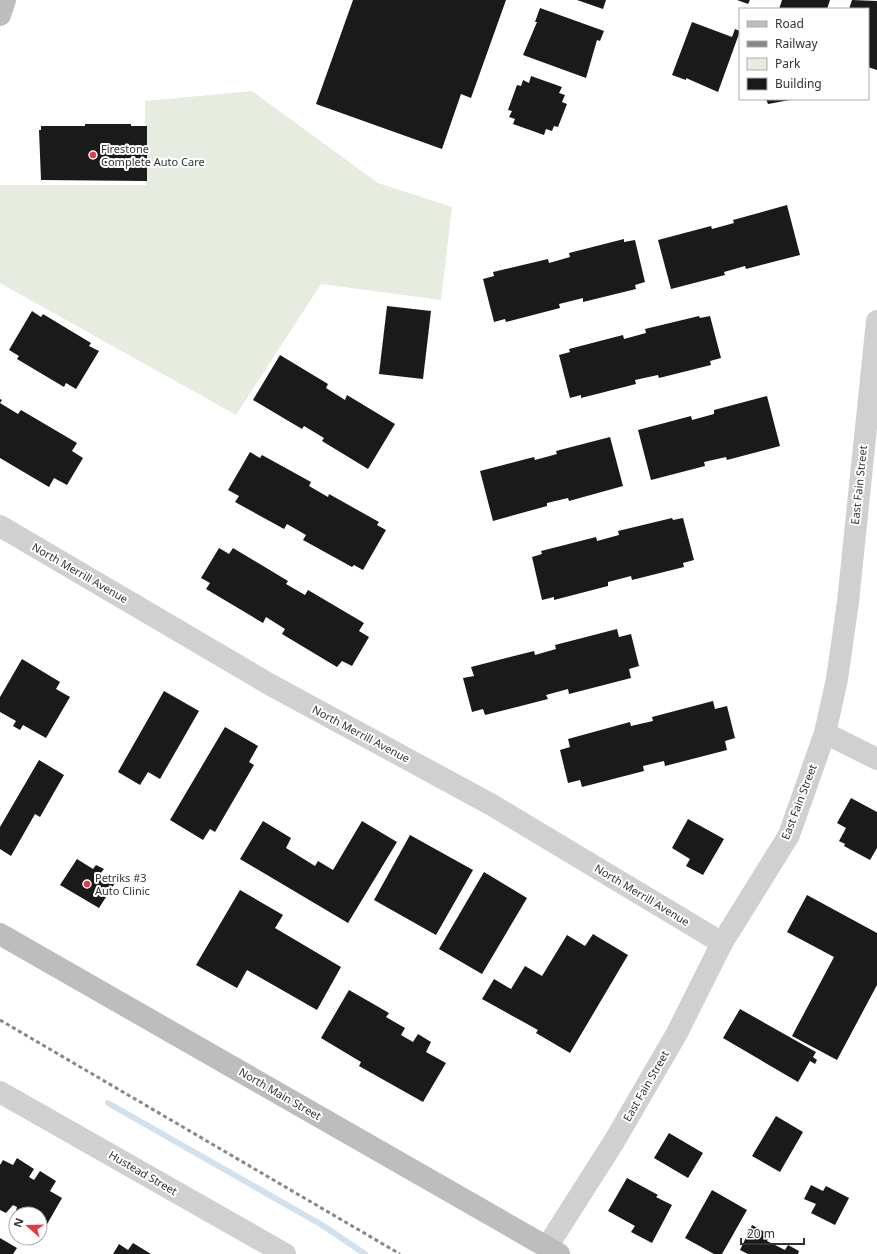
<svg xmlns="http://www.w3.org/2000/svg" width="877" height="1254" font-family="'Noto Sans',sans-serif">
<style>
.green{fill:#e6ecdf}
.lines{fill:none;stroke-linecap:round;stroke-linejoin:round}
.stream{stroke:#cfe2ee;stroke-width:6}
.building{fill:#1a1a1a}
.street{stroke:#d0d0d0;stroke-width:22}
.secondary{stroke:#bdbdbd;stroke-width:22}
.rail{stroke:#888;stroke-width:3;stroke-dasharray:4 3;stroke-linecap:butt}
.poi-dot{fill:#e63946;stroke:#fff;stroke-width:1.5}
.labels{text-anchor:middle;stroke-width:4;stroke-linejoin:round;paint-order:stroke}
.poi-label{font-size:11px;fill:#333;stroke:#fff;text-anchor:start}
.street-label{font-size:11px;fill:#333;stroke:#fff}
</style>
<rect width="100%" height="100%" fill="#fff"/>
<path class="green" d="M 252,91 L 378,183 L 452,207 L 441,300 L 321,284 L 236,415 L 0,283 L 0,185 L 146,185 L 145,101 Z"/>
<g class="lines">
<path class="stream" d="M 108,1103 L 322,1225 L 365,1254"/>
</g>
<g class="building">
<path d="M 353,0 L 506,0 L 471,98 L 461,94 L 442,149 L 316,104 Z"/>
<path d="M 577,0 L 606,0 L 603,9 Z"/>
<path d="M 737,0 L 750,0 L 748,4 Z"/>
<path d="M 782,0 L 830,0 L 827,9 L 779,9 Z"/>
<path d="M 852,0 L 877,1 L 877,70 L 868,67 L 868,9 L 849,9 Z"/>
<path d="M 540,8 L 604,31 L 600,41 L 597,40 L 586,78 L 523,55 L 537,22 L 535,22 Z"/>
<path d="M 692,22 L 732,37 L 735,29 L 740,31 L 718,92 L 686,78 L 686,80 L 672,75 Z"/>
<path d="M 531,76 L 562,87 L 559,93 L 565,95 L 562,102 L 567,104 L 558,127 L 554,126 L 552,131 L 546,129 L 544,135 L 513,124 L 515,119 L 509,117 L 512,111 L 508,110 L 517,85 L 521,86 L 523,80 L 529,83 Z"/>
<path d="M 766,99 L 790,99 L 790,100 L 768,104 Z"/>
<path d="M 85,124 L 131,124 L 131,126 L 147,126 L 147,181 L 41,180 L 39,130 L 41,130 L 41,126 L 85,126 Z"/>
<path d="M 787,205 L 800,255 L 746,269 L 745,266 L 724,272 L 725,275 L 671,289 L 658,240 L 711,226 L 712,229 L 734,223 L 733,220 Z"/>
<path d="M 624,239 L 624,242 L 635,240 L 645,282 L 635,285 L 636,289 L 583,302 L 583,298 L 559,304 L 560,308 L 506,322 L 505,319 L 494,322 L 483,279 L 494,276 L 493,272 L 548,259 L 549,263 L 570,257 L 569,253 Z"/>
<path d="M 387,306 L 431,311 L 423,379 L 379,374 Z"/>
<path d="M 32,311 L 41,317 L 43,314 L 91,343 L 89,346 L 99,351 L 76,389 L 66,383 L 64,387 L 17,359 L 19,356 L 9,350 Z"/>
<path d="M 699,316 L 700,318 L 710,316 L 721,358 L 710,361 L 711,365 L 659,378 L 658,375 L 635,380 L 636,384 L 581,398 L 581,395 L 570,398 L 559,355 L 570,352 L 569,349 L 623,335 L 624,339 L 646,333 L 645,329 Z"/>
<path d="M 280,355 L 328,384 L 326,388 L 345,400 L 347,395 L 395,424 L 368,469 L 322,441 L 324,438 L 304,426 L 302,429 L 253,400 Z"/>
<path d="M 767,396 L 780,446 L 727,460 L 726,457 L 704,462 L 705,466 L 651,480 L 638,430 L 691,416 L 692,420 L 714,414 L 714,410 Z"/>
<path d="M 0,399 L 2,400 L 0,403 L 18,414 L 21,410 L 77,443 L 72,451 L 83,458 L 67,485 L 54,478 L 49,487 L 0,458 Z"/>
<path d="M 610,437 L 623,486 L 569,501 L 568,498 L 547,503 L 547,506 L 493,521 L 480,471 L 534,457 L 535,460 L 557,454 L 556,451 Z"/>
<path d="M 250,452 L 260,458 L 262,455 L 311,482 L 309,486 L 328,497 L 329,494 L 379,522 L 377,525 L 386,530 L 363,570 L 354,565 L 352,567 L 303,540 L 306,535 L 287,524 L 284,529 L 235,502 L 239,496 L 228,490 Z"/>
<path d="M 672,518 L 673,520 L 683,518 L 694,560 L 683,563 L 684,567 L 632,580 L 631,576 L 608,582 L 608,586 L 554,600 L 554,597 L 542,600 L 532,557 L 542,554 L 541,551 L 596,537 L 597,541 L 619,535 L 618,531 Z"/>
<path d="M 219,548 L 229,554 L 233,548 L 288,581 L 286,584 L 305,595 L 308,590 L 364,623 L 359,631 L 369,637 L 352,666 L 342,661 L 337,667 L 282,634 L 285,629 L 266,617 L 263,623 L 206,589 L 210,583 L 201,578 Z"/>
<path d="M 617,629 L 619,637 L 631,634 L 639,666 L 629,669 L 631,678 L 569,694 L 568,689 L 546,695 L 548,699 L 485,715 L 483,709 L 472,712 L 463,678 L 474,676 L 471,667 L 534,651 L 535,655 L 556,649 L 555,645 Z"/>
<path d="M 22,659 L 60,682 L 56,689 L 70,697 L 46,738 L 23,725 L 20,730 L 13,726 L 16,721 L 0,712 L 0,697 Z"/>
<path d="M 164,691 L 199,711 L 160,779 L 148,772 L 140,785 L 118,772 Z"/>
<path d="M 713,701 L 715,709 L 727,706 L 735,738 L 725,741 L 727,750 L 665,766 L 664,761 L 643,766 L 644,771 L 582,787 L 580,780 L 568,783 L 560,750 L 570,747 L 568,739 L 630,722 L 631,726 L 653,721 L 652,717 Z"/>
<path d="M 225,727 L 258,746 L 249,762 L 254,765 L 215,832 L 210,829 L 203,840 L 170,820 Z"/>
<path d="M 39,760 L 64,775 L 40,817 L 35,814 L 11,856 L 0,849 L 0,827 Z"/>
<path d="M 851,798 L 877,812 L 877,848 L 870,860 L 844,846 L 845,844 L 839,841 L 846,828 L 837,823 Z"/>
<path d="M 688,819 L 724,839 L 703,875 L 686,866 L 690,859 L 672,848 Z"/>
<path d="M 263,821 L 291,838 L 286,848 L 315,866 L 318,861 L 333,870 L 362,821 L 397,842 L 348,923 L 240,859 Z"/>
<path d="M 410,835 L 473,870 L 436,935 L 374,900 Z"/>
<path d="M 77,859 L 93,869 L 96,865 L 104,869 L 100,874 L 115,883 L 99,908 L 60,885 Z"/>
<path d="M 484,872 L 527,898 L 482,974 L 439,949 Z"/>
<path d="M 240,890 L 283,915 L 275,928 L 341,967 L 317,1010 L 247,970 L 237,988 L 196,965 Z"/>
<path d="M 807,895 L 877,933 L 877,985 L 837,1060 L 792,1036 L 834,957 L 787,932 Z"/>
<path d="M 593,934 L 628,955 L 570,1053 L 536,1033 L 538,1030 L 482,999 L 494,979 L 511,989 L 525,966 L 542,976 L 567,935 L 585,946 Z"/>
<path d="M 349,990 L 389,1013 L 386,1017 L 405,1028 L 401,1035 L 413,1042 L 418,1034 L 431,1042 L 426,1052 L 446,1063 L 423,1102 L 359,1066 L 361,1062 L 321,1038 Z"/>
<path d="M 740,1009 L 816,1052 L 813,1057 L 817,1060 L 815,1064 L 810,1061 L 798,1082 L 723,1038 Z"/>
<path d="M 776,1116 L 803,1132 L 780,1172 L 752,1156 Z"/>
<path d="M 669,1133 L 703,1153 L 688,1178 L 654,1158 Z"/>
<path d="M 17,1158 L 34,1169 L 29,1177 L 34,1180 L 40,1171 L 56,1181 L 50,1191 L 62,1198 L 46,1226 L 40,1222 L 40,1214 L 16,1214 L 16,1220 L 14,1219 L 17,1207 L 13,1205 L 6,1213 L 0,1210 L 0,1165 L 3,1160 L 13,1165 Z"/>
<path d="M 627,1178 L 658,1195 L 656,1197 L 672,1205 L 652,1243 L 631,1232 L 635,1226 L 608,1211 Z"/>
<path d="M 811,1185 L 823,1191 L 826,1186 L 849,1198 L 835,1225 L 811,1213 L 816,1204 L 804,1199 Z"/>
<path d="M 712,1190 L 747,1210 L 722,1254 L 714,1254 L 685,1238 Z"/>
<path d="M 752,1225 L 770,1235 L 767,1241 L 785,1250 L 788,1245 L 799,1251 L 798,1254 L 748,1254 L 740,1250 Z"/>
<path d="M 0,1238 L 17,1248 L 13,1254 L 0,1254 Z"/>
<path d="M 133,1243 L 151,1254 L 113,1254 L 119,1244 L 128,1250 Z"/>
</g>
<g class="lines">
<g class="street">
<path d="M 0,526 L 269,684 L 492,805 L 722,943"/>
<path d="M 825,733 L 877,759"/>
<path d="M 0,1092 L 285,1254"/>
<path d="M 547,1247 L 615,1140 L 677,1033 L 722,943 L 789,835 L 825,733 L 837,679 L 848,602 L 877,321"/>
</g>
<g class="secondary">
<path d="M 0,15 L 5,0"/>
<path d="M 0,934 L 559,1254"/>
</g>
<path class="rail" d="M 0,1020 L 400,1254"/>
</g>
<g class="poi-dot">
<circle cx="93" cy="155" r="4"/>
<circle cx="87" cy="884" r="4"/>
</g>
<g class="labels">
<g class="poi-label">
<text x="101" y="153">Firestone<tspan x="101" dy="13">Complete Auto Care</tspan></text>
<text x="95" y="882">Petriks #3<tspan x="95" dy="13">Auto Clinic</tspan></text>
</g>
<g class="street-label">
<text transform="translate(859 485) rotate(-84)" y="4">East Fain Street</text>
<text transform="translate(80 573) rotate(30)" y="4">North Merrill Avenue</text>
<text transform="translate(361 734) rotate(28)" y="4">North Merrill Avenue</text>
<text transform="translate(799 802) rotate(-69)" y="4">East Fain Street</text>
<text transform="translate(642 895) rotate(31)" y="4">North Merrill Avenue</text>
<text transform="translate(646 1086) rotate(-60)" y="4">East Fain Street</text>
<text transform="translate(280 1094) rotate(30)" y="4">North Main Street</text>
<text transform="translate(143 1173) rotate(30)" y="4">Hustead Street</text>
</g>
</g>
<rect x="739" y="8" width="130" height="92" fill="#ffffff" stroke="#adadad"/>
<rect x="747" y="21" width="20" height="6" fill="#bdbdbd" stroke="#adadad"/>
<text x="775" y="28" font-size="12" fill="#333333">Road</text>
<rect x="747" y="41" width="20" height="6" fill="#888888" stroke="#adadad"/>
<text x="775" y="48" font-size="12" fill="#333333">Railway</text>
<rect x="747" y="58" width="20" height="12" fill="#e6ecdf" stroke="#adadad"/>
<text x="775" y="68" font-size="12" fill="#333333">Park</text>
<rect x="747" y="78" width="20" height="12" fill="#1a1a1a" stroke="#adadad"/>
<text x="775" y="88" font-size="12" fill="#333333">Building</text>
<g transform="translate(28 1226) rotate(290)"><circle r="19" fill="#ffffff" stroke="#adadad"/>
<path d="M0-3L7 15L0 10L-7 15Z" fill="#e63946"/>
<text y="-6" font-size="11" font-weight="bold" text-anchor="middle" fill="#333333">N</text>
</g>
<path d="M741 1238v6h63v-6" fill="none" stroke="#333333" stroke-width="2"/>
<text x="747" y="1238" font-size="12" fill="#333333" stroke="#ffffff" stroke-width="3" paint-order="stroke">20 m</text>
</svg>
